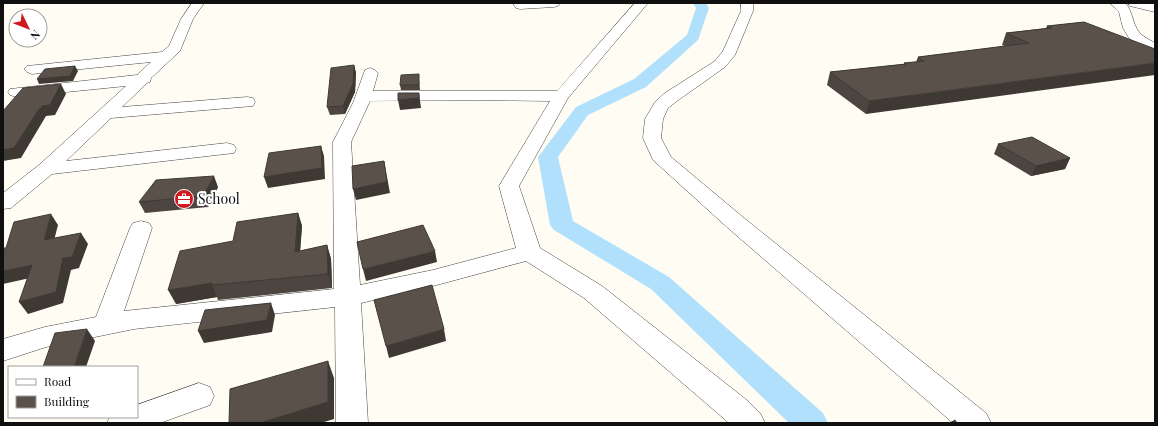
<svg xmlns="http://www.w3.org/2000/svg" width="1158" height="426" font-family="'Playfair Display',serif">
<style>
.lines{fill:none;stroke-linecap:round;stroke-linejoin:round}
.canal{fill:#b1e0fd;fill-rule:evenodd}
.minor-casing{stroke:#434343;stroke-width:1}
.minor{fill:#fff;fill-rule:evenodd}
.wall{fill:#4d4640}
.shaded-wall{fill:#3f3934}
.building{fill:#5a514b;stroke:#3f3934}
.labels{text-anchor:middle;stroke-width:4;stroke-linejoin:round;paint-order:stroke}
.poi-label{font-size:14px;fill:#101010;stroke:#fff;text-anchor:start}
</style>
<rect width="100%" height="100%" fill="#fffdf3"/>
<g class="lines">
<path class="canal" d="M 693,3 L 706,3 L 709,8 L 698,40 L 646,87 L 588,115 L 558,157 L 573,221 L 669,277 L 823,413 L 828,423 L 789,423 L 651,289 L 554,230 L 550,225 L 538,157 L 576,107 L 634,79 L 687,35 L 696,8 Z"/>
<g class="minor-casing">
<g id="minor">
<path d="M 192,3 L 204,3 L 193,19 L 180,51 L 151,78 L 150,82 L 147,83 L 122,107 L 247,97 L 253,98 L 255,102 L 253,106 L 111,118 L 66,161 L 227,143 L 234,145 L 236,149 L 234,153 L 52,174 L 11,208 L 3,209 L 3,193 L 39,165 L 126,86 L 16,97 L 10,95 L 8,92 L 10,89 L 137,75 L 151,62 L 32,74 L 27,72 L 24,69 L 27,66 L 162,52 L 169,46 L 181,19 Z"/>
<path d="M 515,3 L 560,3 L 558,6 L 554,7 L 520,9 L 516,8 L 514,5 Z"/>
<path d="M 635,3 L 648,3 L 568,98 L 519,186 L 540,248 L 602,286 L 748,401 L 760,413 L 765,423 L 729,423 L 584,298 L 526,261 L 433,286 L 361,303 L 368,423 L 336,423 L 335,307 L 134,329 L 46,347 L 3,361 L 3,339 L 45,327 L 96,317 L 130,228 L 133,223 L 141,221 L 149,223 L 152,228 L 124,311 L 334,289 L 333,142 L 353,103 L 365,70 L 370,68 L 375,70 L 378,73 L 373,91 L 557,91 ZM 479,100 L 550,101 L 499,186 L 516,248 L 433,270 L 360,285 L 351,142 L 370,101 Z"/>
<path d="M 741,3 L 753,3 L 753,11 L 735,55 L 725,67 L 677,101 L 668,108 L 663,119 L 661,138 L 671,157 L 744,218 L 986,413 L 991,423 L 953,423 L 728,228 L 653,160 L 643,138 L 645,119 L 655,102 L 665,93 L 715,61 L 723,51 L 741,11 Z"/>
<path d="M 1110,3 L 1125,3 C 1133,11 1132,23 1139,32 C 1143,37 1150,40 1155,43 L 1155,53 L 1141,47 L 1129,38 L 1123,28 L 1119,12 Z"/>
<path d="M 1128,3 L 1155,4 L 1155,12 L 1130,6 Z"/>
<path d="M 199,383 L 210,387 L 214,396 L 210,405 L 160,423 L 107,423 L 110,417 L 137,417 L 137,405 Z"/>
</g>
</g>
<use href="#minor" class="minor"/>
</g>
<g class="wall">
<path d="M 1084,22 L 866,114 L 827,85 L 830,72 L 904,64 L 904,63 L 916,62 L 918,57 L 1005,46 L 1002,45 L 1006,33 L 1046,28 L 1047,26 Z"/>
<path d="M 354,65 L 356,73 L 355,92 L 345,114 L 330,115 L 327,107 Z"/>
<path d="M 419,79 L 420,90 L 401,90 L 400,85 Z"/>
<path d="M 998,144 L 1070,158 L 1065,169 L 1031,176 L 994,154 Z"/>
<path d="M 218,187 L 208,207 L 145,213 L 139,202 Z"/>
<path d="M 298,213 L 302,226 L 300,251 L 327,245 L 331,259 L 332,288 L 218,300 L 217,297 L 176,304 L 233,241 Z"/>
</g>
<g class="shaded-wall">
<path d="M 1155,63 L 1155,75 L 866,114 L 869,101 Z"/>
<path d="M 354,65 L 356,73 L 355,92 L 345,114 L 343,106 Z"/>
<path d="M 75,66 L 78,71 L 73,81 L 39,84 L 37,79 Z"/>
<path d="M 61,84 L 66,94 L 55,115 L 46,116 L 21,158 L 3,161 L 3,150 Z"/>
<path d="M 419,93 L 421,108 L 400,110 L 398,100 Z"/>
<path d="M 321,146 L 324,156 L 325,179 L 268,188 L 264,177 Z"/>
<path d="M 1070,158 L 1065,169 L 1031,176 L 1036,166 Z"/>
<path d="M 384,161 L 390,193 L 356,200 L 353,189 Z"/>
<path d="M 214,176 L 218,187 L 208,207 L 203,196 Z"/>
<path d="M 298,213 L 302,226 L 299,266 L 295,252 Z"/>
<path d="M 51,214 L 58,225 L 51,252 L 44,240 Z"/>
<path d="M 81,233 L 88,244 L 79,268 L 71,270 L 63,303 L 28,314 L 19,302 Z"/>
<path d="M 327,245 L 331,259 L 332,288 L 328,274 Z"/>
<path d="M 435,251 L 437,262 L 366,281 L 363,269 Z"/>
<path d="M 32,265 L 39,276 L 3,284 L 3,271 Z"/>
<path d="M 212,283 L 212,285 L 217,297 L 176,304 L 168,290 Z"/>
<path d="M 271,303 L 275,315 L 272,332 L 204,343 L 198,331 Z"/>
<path d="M 87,329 L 95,341 L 86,367 L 74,367 Z"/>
<path d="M 444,329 L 446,341 L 389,358 L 386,346 Z"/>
<path d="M 328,361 L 334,378 L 334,419 L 321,423 L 260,423 Z"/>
</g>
<g class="building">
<path d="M 1084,22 L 1155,49 L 1155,63 L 869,101 L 830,72 L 906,64 L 904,63 L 924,61 L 918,57 L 1029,43 L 1006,33 L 1052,28 L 1047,26 Z"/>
<path d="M 354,65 L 353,84 L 343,106 L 327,107 L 331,68 Z"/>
<path d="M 75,66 L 70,76 L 37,79 L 45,69 Z"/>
<path d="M 419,74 L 419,85 L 400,85 L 401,75 Z"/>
<path d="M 61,84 L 50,105 L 41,106 L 14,148 L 3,150 L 3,111 L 23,88 Z"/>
<path d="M 398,93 L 419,93 L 419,98 L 398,100 Z"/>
<path d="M 1032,137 L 1070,158 L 1036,166 L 998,144 Z"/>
<path d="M 321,146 L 322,168 L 264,177 L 269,153 Z"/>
<path d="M 384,161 L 387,182 L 353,189 L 352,166 Z"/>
<path d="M 214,176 L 203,196 L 139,202 L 156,180 Z"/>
<path d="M 298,213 L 295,252 L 327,245 L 328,274 L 212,285 L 212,283 L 168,290 L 180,251 L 233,241 L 237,222 Z"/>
<path d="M 51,214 L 44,240 L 81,233 L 72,257 L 63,258 L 56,292 L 19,302 L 32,265 L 3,271 L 3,248 L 6,248 L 14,222 Z"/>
<path d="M 423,225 L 435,251 L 363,269 L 357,242 Z"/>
<path d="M 432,285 L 444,329 L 386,346 L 374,300 Z"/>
<path d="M 271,303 L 267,320 L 198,331 L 205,310 Z"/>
<path d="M 87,329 L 74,367 L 43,367 L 55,333 Z"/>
<path d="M 328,361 L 328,402 L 260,423 L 229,423 L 230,389 Z"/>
<path d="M 955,420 L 957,423 L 950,423 Z"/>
</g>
<defs>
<g id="office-disc" transform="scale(1)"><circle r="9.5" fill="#d01820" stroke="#fff"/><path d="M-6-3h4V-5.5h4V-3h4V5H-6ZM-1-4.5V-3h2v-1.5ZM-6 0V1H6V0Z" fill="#fff"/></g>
</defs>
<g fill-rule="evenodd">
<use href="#office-disc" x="184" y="199"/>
</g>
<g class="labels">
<g class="poi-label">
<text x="198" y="204">School</text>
</g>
</g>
<rect width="1158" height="426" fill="none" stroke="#101010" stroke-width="8"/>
<rect x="8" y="366" width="130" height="52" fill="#ffffff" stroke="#9f9f9f"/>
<rect x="16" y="379" width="20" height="6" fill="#ffffff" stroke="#9f9f9f"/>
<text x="44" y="386" font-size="12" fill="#101010">Road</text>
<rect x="16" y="396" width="20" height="12" fill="#5a514b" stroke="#9f9f9f"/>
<text x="44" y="406" font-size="12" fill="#101010">Building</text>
<g transform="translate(28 28) rotate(133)"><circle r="19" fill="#ffffff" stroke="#9f9f9f"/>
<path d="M0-3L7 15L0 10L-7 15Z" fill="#d01820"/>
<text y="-6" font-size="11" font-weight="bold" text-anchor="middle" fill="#101010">N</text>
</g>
</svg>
